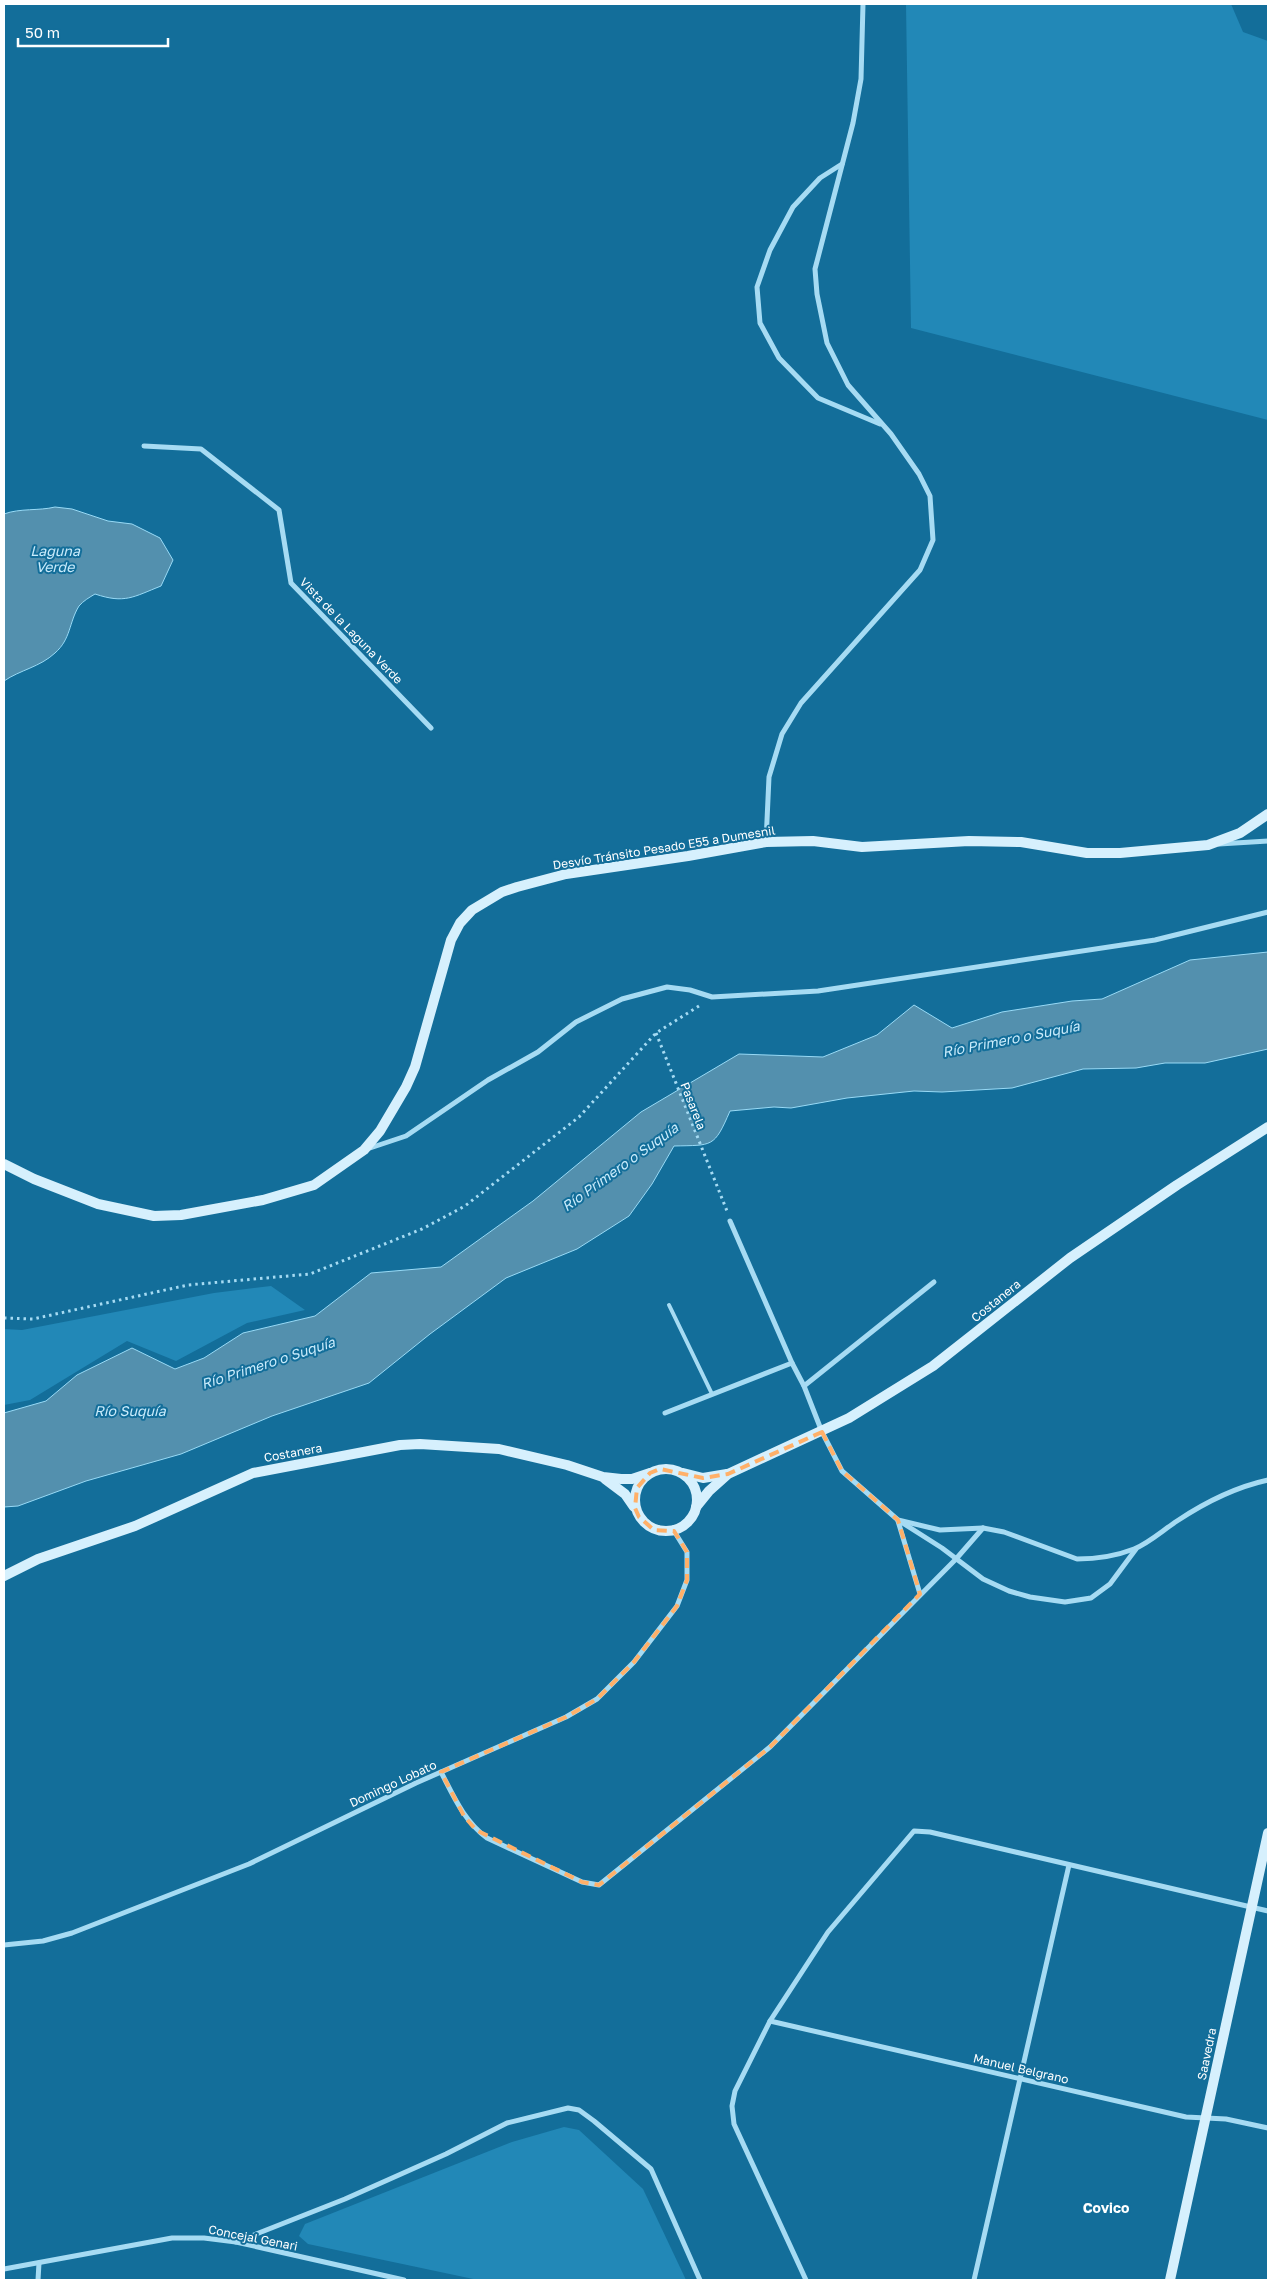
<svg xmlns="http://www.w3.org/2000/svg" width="1272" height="2284" font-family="'Golos Text',sans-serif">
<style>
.green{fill:#2288b7}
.water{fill:#5390ae;stroke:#98daf6}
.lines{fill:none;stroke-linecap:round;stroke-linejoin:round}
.path{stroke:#a6dbf3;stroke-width:3;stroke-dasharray:2.5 4;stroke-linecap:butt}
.lane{stroke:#a6dbf3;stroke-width:4}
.street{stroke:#a6dbf3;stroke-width:5}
.secondary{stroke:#d6f0fd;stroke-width:10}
.marked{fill:none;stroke:#ffb069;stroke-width:4;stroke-dasharray:10 6;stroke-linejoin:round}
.labels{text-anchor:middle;stroke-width:4;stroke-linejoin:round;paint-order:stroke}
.street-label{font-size:12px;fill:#fff;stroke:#136e9a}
.water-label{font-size:14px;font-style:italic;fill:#caecfc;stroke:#136e9a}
.neighbourhood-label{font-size:14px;font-weight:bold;fill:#fff;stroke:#136e9a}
</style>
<rect width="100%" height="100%" fill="#136e9a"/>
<g class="green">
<path d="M 906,4 L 1231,4 L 1243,32 L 1268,41 L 1268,420 L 911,328 Z"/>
<path d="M 271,1286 L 305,1310 L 247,1323 L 176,1361 L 127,1341 L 30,1400 L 4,1405 L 4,1329 L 22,1330 L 214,1293 Z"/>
<path d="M 564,2127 L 579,2130 L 643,2189 L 686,2280 L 478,2280 L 308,2244 L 299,2236 L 305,2224 L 512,2142 Z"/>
</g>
<g class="water">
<path d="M 55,507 L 72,509 L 108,521 L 132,524 L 160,538 L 173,560 L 161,586 C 133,597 125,604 95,594 C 90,597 83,601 79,606 C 69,622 71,639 55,653 C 40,667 20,670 4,681 L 4,514 C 20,508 39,511 55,507 Z"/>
<path d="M 1268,952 L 1268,1049 L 1205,1063 L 1165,1063 L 1136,1068 L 1083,1069 L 1012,1088 L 942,1092 L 914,1091 L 847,1098 L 791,1108 L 774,1107 L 730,1111 C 714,1148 713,1145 674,1146 L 652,1184 L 629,1216 L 577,1249 L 506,1278 L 430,1334 L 369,1383 L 272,1416 L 181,1454 L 86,1481 L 18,1506 L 4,1507 L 4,1413 L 46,1401 L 77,1375 L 132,1348 L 175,1369 L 204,1358 L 243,1333 L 315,1316 L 371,1273 L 441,1267 L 533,1201 L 641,1112 L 739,1054 L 823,1057 L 877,1035 L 914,1005 L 952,1028 L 1002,1012 L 1072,1001 L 1102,999 L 1190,960 Z"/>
</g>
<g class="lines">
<g class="path">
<path d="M 656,1033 L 727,1211"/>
<path d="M 4,1318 L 33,1319 L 188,1285 L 310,1274 L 422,1229 L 465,1206 L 579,1117 L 656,1033 L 699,1006"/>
</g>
<path class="lane" d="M 669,1305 L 712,1394"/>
<g class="street">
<path d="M 842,164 L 820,178 L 793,207 L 770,250 L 757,287 L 760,323 L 779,358 L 818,398 L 880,424"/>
<path d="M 144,446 L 201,449 L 279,510 L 291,583 L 431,728"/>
<path d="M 766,842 L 769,777 L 782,734 L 801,703 L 920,570 L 933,540 L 930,496 L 919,474 L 891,434 L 848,385 L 827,343 L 817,294 L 815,269 L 853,123 L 861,79 L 863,4"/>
<path d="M 1219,844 L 1268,841"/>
<path d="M 367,1149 L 406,1136 L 488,1080 L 538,1052 L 576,1022 L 622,999 L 667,987 L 690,990 L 712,997 L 818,991 L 1155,940 L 1268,912"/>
<path d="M 730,1221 L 792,1363 L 804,1386 L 822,1432 L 842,1471 L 898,1520 L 940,1530 L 983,1528 L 1004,1532 L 1077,1559 C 1097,1559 1116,1556 1134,1549 C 1149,1543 1163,1530 1177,1521 C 1204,1503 1236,1487 1268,1480"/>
<path d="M 804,1386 L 934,1282"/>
<path d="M 665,1413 L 792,1363"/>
<path d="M 898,1521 L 920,1594"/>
<path d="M 901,1522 L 942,1548 L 983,1579 L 1009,1591 L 1030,1597 L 1065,1602 L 1091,1598 L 1110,1584 L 1136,1549"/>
<path d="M 441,1772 C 454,1797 464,1821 487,1838 L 582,1882 L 599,1885 L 770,1747 L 956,1559 L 983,1528"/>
<path d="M 4,1945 L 43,1941 L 72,1933 L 249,1864 L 416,1783 L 566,1717 L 597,1699 L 634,1662 L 677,1606 L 687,1580 L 687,1552 L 674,1531"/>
<path d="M 770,2021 L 1186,2117 L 1226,2119 L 1268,2128"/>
<path d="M 236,2242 L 345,2199 L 446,2154 L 507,2123 L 568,2108 L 579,2110 L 594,2121 L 651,2169 L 700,2280"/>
<path d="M 4,2269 L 172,2238 L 204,2238 L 236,2242 L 404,2280"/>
<path d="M 38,2280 L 39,2263"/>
<path d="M 806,2280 L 734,2124 L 732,2106 L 735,2091 L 770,2021 L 828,1932 L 914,1831 L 930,1832 L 1268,1911"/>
<path d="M 974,2280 L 1069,1865"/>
</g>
<g class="secondary">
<path d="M 4,1164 L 34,1179 L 98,1204 L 154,1216 L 181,1215 L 263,1200 L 314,1185 L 364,1150 L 380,1131 L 406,1087 L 415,1067 L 451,940 L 460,923 L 472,910 L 502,892 L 517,887 L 566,874 L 688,856 L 766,842 L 813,841 L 862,847 L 969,841 L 1021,842 L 1087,853 L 1120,853 L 1208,845 L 1240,833 L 1268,814"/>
<circle cx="666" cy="1500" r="31"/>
<path d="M 683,1473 L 703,1478 L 727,1474"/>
<path d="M 605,1479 L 625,1494 L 634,1507"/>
<path d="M 696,1507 L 709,1491 L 728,1474 L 849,1418 L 933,1366 L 1070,1258 L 1177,1185 L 1268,1127"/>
<path d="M 4,1576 L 38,1559 L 135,1526 L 253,1473 L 400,1445 L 420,1444 L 499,1449 L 567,1465 L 603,1477 L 621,1479 L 632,1479 L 650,1473"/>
<path d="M 1170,2280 L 1268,1833"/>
</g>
</g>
<path class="marked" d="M 822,1432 L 842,1471 L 898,1520 L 920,1594 L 770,1747 L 599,1885 L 582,1882 L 476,1830 L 464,1816 L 441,1772 L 566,1717 L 597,1699 L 634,1662 L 677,1606 L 687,1580 L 687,1552 L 674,1531 L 654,1530 L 639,1517 L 635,1508 L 637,1488 L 650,1473 L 660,1469 L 703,1478 L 728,1474 Z"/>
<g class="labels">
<g class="street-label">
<text transform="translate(351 631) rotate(46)" y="4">Vista de la Laguna Verde</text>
<text transform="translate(664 848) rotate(-9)" y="4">Desvío Tránsito Pesado E55 a Dumesnil</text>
<text transform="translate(693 1106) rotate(69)" y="4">Pasarela</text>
<text transform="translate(996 1301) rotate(-39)" y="4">Costanera</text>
<text transform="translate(293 1453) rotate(-10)" y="4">Costanera</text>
<text transform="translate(393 1784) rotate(-25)" y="4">Domingo Lobato</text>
<text transform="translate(1207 2054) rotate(-78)" y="4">Saavedra</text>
<text transform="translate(1021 2069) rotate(13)" y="4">Manuel Belgrano</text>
<text transform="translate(253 2238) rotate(11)" y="4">Concejal Genari</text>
</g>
<g class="water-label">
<text x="55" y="556">Laguna<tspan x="55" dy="16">Verde</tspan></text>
<text transform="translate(1011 1039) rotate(-11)" y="5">Río Primero o Suquía</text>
<text transform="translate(620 1167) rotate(-36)" y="5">Río Primero o Suquía</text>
<text transform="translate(268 1363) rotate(-18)" y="5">Río Primero o Suquía</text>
<text x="130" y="1416">Río Suquía</text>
</g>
<g class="neighbourhood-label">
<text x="1106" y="2213">Covico</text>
</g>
</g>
<rect width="1272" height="2284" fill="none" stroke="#ffffff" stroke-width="10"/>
<path d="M18 38v8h150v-8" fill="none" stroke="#ffffff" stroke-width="2.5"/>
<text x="25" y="38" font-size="15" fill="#ffffff" stroke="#136e9a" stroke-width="4" paint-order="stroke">50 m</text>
</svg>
